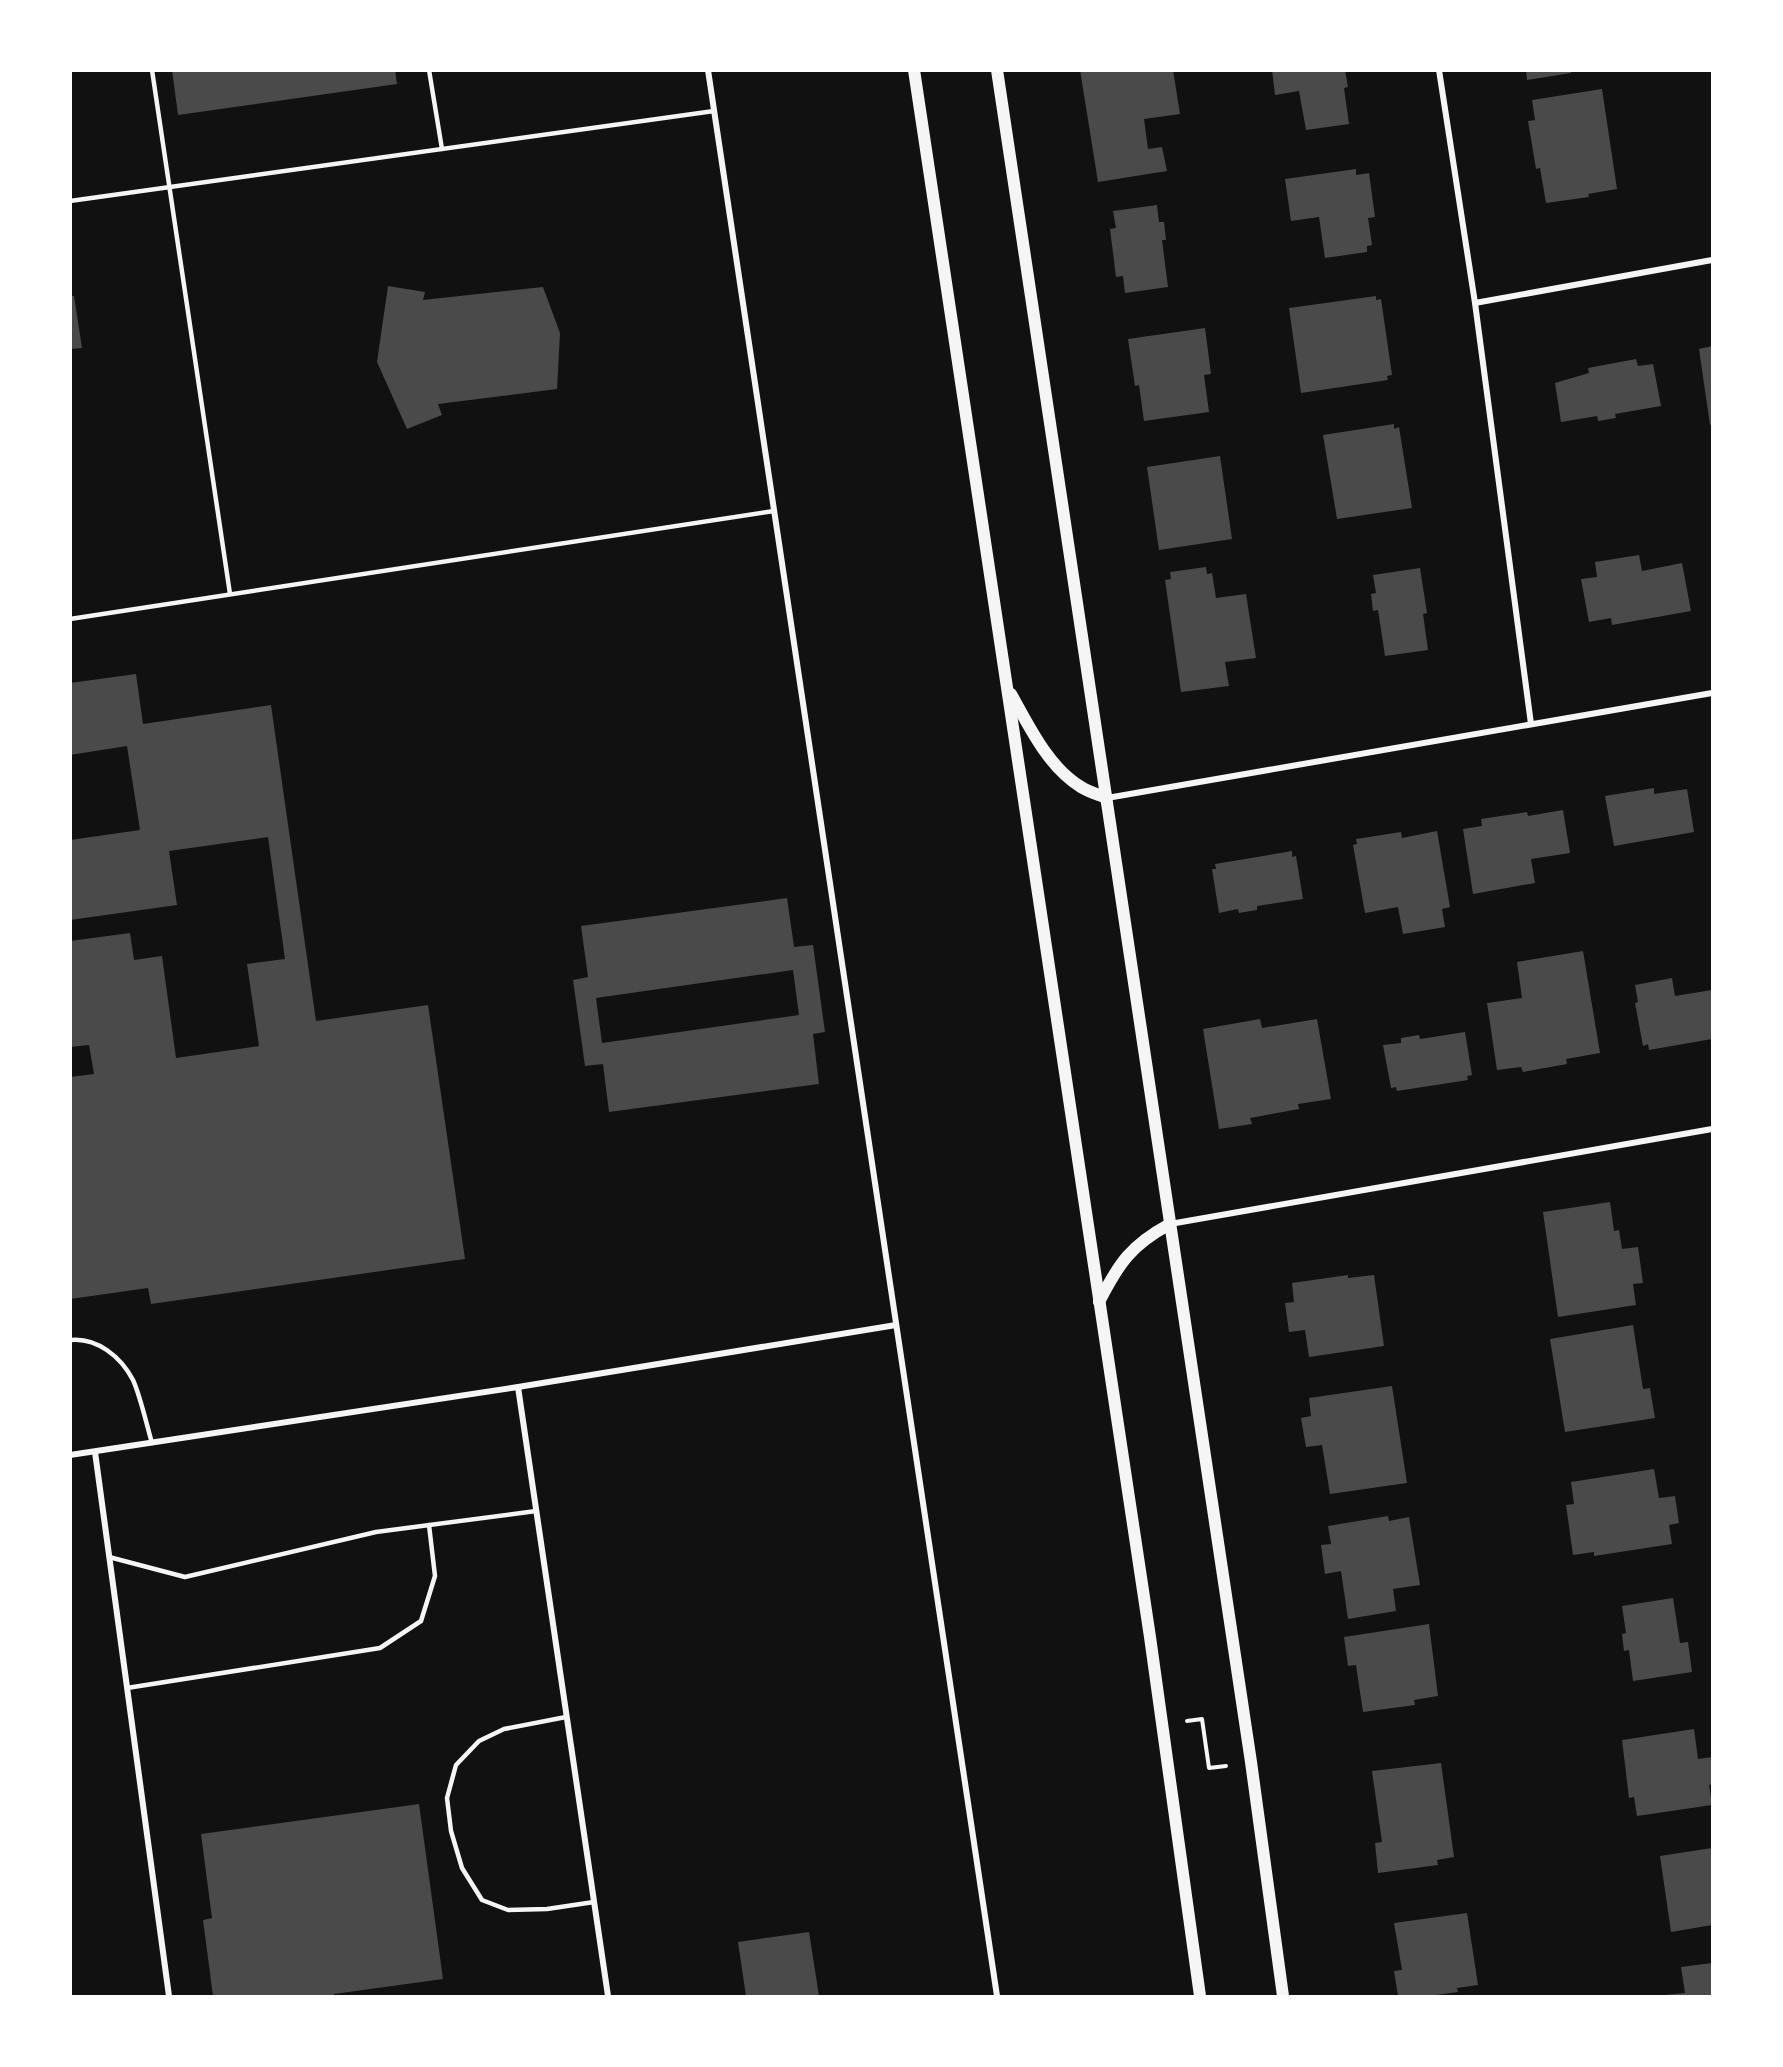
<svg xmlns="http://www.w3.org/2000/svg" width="1783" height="2067" font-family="'DejaVu Sans',sans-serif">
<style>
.building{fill:#4a4a4a;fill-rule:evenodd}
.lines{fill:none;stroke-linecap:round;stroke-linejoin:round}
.path{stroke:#f5f5f5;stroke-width:4}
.service{stroke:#f5f5f5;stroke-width:4.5}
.minor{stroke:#f5f5f5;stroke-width:6}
.secondary{stroke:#f5f5f5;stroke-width:12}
</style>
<rect width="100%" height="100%" fill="#111"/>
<g class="building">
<path d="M 172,70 L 395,70 L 397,84 L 178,115 Z"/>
<path d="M 1080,70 L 1173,70 L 1180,114 L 1144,119 L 1148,149 L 1162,147 L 1167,171 L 1098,182 Z"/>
<path d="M 1272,70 L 1345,70 L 1348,87 L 1344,88 L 1349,124 L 1306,130 L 1299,91 L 1275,95 Z"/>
<path d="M 1526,70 L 1570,70 L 1571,73 L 1527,80 Z"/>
<path d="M 1602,89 L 1617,189 L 1588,194 L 1589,197 L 1546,203 L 1540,168 L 1536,169 L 1528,121 L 1535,120 L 1532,100 Z"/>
<path d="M 1356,169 L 1356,175 L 1369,173 L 1375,217 L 1368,218 L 1372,245 L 1367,246 L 1367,252 L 1325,258 L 1319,217 L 1291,221 L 1285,179 Z"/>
<path d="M 1157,205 L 1159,222 L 1164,222 L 1166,240 L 1162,240 L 1168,287 L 1125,293 L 1123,276 L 1116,277 L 1110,229 L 1116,228 L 1113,211 Z"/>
<path d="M 388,286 L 425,292 L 423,300 L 543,287 L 560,333 L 557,389 L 438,404 L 442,415 L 407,429 L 377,362 Z"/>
<path d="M 70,296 L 74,296 L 82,348 L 70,349 Z"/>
<path d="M 1376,296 L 1376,300 L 1381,299 L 1392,375 L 1387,376 L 1388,380 L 1301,393 L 1289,308 Z"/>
<path d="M 1205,328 L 1211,374 L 1204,375 L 1209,412 L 1144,421 L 1139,385 L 1135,386 L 1128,339 Z"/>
<path d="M 1712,346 L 1712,425 L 1710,425 L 1699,349 Z"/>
<path d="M 1636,359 L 1638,366 L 1653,364 L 1661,406 L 1615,414 L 1616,418 L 1598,421 L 1597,416 L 1561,422 L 1555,383 L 1589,373 L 1588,368 Z"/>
<path d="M 1394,424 L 1394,429 L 1399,427 L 1412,508 L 1337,519 L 1323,435 Z"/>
<path d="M 1220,456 L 1232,539 L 1159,550 L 1147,467 Z"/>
<path d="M 1639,555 L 1642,571 L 1682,563 L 1691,611 L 1612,625 L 1611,618 L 1589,622 L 1581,579 L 1597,577 L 1595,562 Z"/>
<path d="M 1206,567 L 1207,574 L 1212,573 L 1216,598 L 1246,594 L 1256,658 L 1225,662 L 1229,686 L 1181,692 L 1165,580 L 1171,579 L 1170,572 Z"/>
<path d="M 1420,568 L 1427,613 L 1423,614 L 1428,650 L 1385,656 L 1378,610 L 1373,611 L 1371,594 L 1376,593 L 1373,575 Z"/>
<path d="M 136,674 L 143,724 L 271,705 L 316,1021 L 428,1005 L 465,1259 L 151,1304 L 148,1288 L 70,1299 L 70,1077 L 94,1074 L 89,1045 L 70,1047 L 70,941 L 130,933 L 134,960 L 162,956 L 176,1058 L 259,1046 L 247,964 L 285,959 L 268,837 L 169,851 L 177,905 L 70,920 L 70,840 L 140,830 L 127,746 L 70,755 L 70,683 Z"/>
<path d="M 1654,788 L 1654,794 L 1687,789 L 1694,832 L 1614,846 L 1605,796 Z"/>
<path d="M 1563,810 L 1570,853 L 1531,859 L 1535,883 L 1473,894 L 1463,829 L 1482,826 L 1481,819 L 1527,812 L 1528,816 Z"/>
<path d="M 1437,831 L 1450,907 L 1442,909 L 1445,927 L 1403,934 L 1398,907 L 1365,913 L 1353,845 L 1357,844 L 1356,839 L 1401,832 L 1402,838 Z"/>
<path d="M 1292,851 L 1292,857 L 1296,856 L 1303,899 L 1257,906 L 1257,910 L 1239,913 L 1238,909 L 1219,913 L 1212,869 L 1216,869 L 1215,864 Z"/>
<path d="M 787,898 L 794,947 L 813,945 L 825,1032 L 813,1034 L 819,1084 L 609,1112 L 603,1064 L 585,1066 L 573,980 L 588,977 L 581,926 ZM 793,970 L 799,1015 L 602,1043 L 596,998 Z"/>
<path d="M 1583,951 L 1600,1053 L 1566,1059 L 1567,1064 L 1523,1072 L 1521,1067 L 1497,1070 L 1487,1003 L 1522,998 L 1517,962 Z"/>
<path d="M 1672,978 L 1675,996 L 1712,990 L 1712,1039 L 1649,1050 L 1648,1044 L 1643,1046 L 1635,1003 L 1638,1002 L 1635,985 Z"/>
<path d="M 1260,1019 L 1262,1028 L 1317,1019 L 1331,1099 L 1298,1104 L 1299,1109 L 1250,1118 L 1252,1124 L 1219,1129 L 1203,1029 Z"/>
<path d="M 1465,1032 L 1472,1075 L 1467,1076 L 1468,1080 L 1397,1091 L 1396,1087 L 1391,1088 L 1383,1045 L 1401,1043 L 1401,1038 L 1419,1035 L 1420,1039 Z"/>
<path d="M 1610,1202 L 1614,1231 L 1619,1230 L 1622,1249 L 1638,1247 L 1643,1283 L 1633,1284 L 1636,1305 L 1558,1317 L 1543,1212 Z"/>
<path d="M 1348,1275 L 1348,1278 L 1374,1275 L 1384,1346 L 1309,1357 L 1305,1330 L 1289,1332 L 1285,1303 L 1294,1302 L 1292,1283 Z"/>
<path d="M 1633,1325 L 1643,1389 L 1650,1388 L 1655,1418 L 1565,1432 L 1550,1339 Z"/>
<path d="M 1392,1386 L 1407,1483 L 1330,1494 L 1322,1445 L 1306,1447 L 1301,1418 L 1311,1416 L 1309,1398 Z"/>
<path d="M 1654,1469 L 1659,1498 L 1675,1496 L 1679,1523 L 1669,1525 L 1672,1544 L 1594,1556 L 1594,1552 L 1573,1555 L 1566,1505 L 1574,1504 L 1571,1482 Z"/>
<path d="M 1388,1516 L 1389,1521 L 1409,1517 L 1420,1585 L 1393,1589 L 1396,1611 L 1348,1619 L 1341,1571 L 1325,1574 L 1321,1545 L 1331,1544 L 1328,1526 Z"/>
<path d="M 1673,1598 L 1680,1643 L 1688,1642 L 1692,1672 L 1633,1681 L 1629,1650 L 1624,1651 L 1622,1634 L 1626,1633 L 1622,1606 Z"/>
<path d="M 1429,1624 L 1438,1696 L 1414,1700 L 1415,1705 L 1363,1712 L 1356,1665 L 1348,1666 L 1344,1637 Z"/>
<path d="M 1694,1729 L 1698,1759 L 1712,1757 L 1712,1784 L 1709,1785 L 1712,1805 L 1637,1816 L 1634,1797 L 1629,1798 L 1622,1740 Z"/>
<path d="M 1441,1763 L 1454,1857 L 1437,1860 L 1438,1865 L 1378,1873 L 1375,1843 L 1382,1842 L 1372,1771 Z"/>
<path d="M 419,1804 L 443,1979 L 334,1994 L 334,1996 L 213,1996 L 203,1920 L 212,1918 L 201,1834 Z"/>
<path d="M 1712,1848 L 1712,1925 L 1671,1932 L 1660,1856 Z"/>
<path d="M 1467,1913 L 1478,1985 L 1457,1988 L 1458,1992 L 1429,1996 L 1398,1996 L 1394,1971 L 1402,1970 L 1394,1923 Z"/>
<path d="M 809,1932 L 819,1996 L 746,1996 L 738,1942 Z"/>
<path d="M 1712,1963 L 1712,1996 L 1664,1996 L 1664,1995 L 1685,1993 L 1681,1967 Z"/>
</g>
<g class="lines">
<path class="path" d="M 1187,1721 L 1202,1719 L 1209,1768 L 1226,1766"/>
<g class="service">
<path d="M 152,70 L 230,594"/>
<path d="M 429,70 L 442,149"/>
<path d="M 70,201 L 714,111"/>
<path d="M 70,619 L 774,511"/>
<path d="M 70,1340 C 97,1337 121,1357 133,1380 C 140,1395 147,1426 152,1443"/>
<path d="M 109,1557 L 185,1577 L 376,1532 L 536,1511"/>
<path d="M 127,1688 L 380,1648 L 421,1621 L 435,1576 L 429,1525"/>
<path d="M 566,1717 L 504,1729 L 479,1741 L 456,1765 L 447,1798 L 451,1831 L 462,1868 L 482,1900 L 508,1910 L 547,1909 L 594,1902"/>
</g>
<g class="minor">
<path d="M 708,70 L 997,1996"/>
<path d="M 1439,70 L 1475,303 L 1531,724"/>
<path d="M 1475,303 L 1712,260"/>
<path d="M 1107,798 L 1712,693"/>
<path d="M 1170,1224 L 1712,1129"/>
<path d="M 518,1387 L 608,1996"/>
<path d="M 95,1452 L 169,1996"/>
<path d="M 70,1455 L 518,1387 L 896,1325"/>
</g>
<g class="secondary">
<path d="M 914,70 L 1150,1637 L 1200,1996"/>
<path d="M 997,70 L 1251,1762 L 1283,1996"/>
<path d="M 1011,694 C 1029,726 1048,767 1081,787 C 1089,792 1099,795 1107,798"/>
<path d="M 1099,1302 C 1119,1263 1131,1245 1170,1224"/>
</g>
</g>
<rect width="1783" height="2067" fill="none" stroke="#ffffff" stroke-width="144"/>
</svg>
